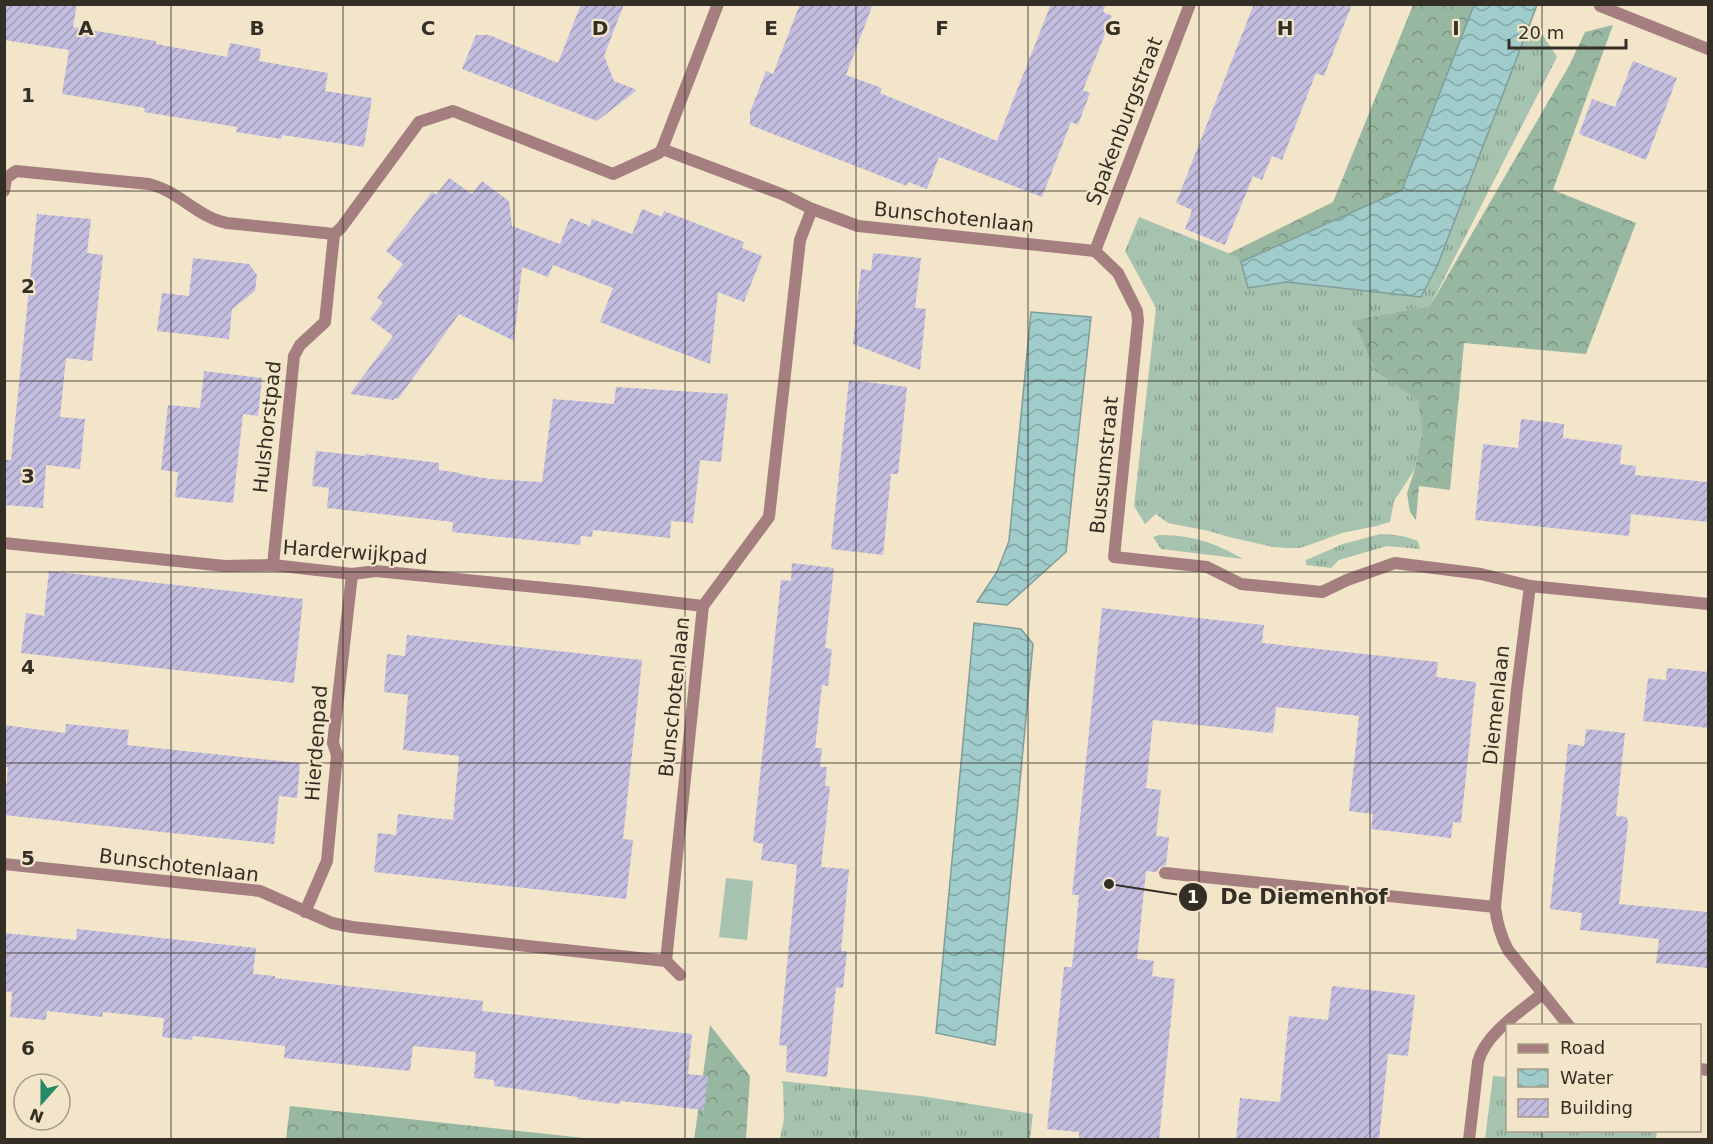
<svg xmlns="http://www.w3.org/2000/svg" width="1713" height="1144" font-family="'DejaVu Sans',sans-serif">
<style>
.grass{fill:url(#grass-tufts)}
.forest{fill:url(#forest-crowns)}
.park{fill:#a6c3af}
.water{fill:url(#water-waves);stroke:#809d9a;stroke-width:1.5}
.building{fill:url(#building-hatch)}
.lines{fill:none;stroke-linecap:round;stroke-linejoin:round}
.street{stroke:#a57e80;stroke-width:12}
.grid{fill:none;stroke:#342f24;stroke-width:1.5;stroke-opacity:0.55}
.labels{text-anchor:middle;stroke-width:4.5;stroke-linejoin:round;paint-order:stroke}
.street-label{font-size:20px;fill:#342f24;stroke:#f2e5c9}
.grid-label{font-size:20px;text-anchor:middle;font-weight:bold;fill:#342f24;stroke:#f2e5c9;stroke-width:4.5;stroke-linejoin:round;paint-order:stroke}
.leader{fill:none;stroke:#342f24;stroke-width:2}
.callout-dot{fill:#342f24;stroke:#f2e5c9;stroke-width:2}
.mark-label{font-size:18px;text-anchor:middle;font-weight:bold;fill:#fff}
.callout-label{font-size:21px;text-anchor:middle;font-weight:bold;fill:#342f24;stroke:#f2e5c9;stroke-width:4.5;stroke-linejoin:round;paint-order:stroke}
</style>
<defs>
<pattern id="grass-tufts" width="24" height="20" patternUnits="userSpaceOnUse" patternTransform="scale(1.5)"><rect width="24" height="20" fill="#a6c3af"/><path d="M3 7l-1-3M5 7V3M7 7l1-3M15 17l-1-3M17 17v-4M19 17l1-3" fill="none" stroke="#889f8e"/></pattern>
<pattern id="forest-crowns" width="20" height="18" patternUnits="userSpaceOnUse" patternTransform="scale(1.5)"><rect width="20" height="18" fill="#97b7a1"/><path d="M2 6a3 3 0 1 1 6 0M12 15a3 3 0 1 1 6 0" fill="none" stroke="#7c9583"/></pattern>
<pattern id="water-waves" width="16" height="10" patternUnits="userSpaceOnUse" patternTransform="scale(1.5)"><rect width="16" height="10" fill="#a0cccc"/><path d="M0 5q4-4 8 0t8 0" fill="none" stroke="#83a6a5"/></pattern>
<pattern id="building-hatch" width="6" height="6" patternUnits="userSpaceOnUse" patternTransform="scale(1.5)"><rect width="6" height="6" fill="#c3bee0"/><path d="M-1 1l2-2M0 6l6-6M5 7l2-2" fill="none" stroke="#9f9bb5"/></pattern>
</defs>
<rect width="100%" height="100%" fill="#f2e5c9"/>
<g class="grass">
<path d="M 1528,29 L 1542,34 L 1557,57 L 1430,306 L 1353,320 L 1375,371 L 1418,401 L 1422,432 L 1415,469 L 1394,501 L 1390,522 L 1376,526 L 1342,533 L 1309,545 L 1299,548 L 1287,548 L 1273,547 L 1229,537 L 1209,531 L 1168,523 L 1156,514 L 1145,524 L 1134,506 L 1156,308 L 1125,251 L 1139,217 L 1238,257 L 1241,262 L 1248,288 L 1287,282 L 1420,297 L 1438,264 Z"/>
<path d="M 1380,534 C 1393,534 1405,536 1418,541 L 1420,549 L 1387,546 L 1339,560 L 1331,568 L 1306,565 L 1306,560 L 1343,544 Z"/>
<path d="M 1159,535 C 1188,534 1217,543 1243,559 L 1161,549 L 1153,537 Z"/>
<path d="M 1493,1076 L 1507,1077 L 1508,1130 L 1657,1131 L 1656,1139 L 1485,1139 Z"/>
<path d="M 781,1081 L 921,1096 L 1033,1114 L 1030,1139 L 780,1139 L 784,1119 L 783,1084 Z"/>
</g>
<g class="forest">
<path d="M 1467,4 L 1473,7 L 1402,190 L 1241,262 L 1237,257 L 1228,254 L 1333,202 L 1413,5 Z"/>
<path d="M 1613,25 L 1553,190 L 1636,223 L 1586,354 L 1464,343 L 1450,490 L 1419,486 L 1416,520 L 1410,512 L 1407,493 L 1415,469 L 1422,432 L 1418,401 L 1375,371 L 1353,320 L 1430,306 L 1570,64 L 1585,32 Z"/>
<path d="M 710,1025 L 750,1076 L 746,1139 L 694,1140 Z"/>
<path d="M 290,1106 L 593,1139 L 286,1139 Z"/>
</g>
<path class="park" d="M 726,878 L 753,881 L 747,940 L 719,937 Z"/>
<g class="water">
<path d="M 1474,5 L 1537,5 L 1438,264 L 1421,297 L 1287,282 L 1248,288 L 1241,262 L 1402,190 Z"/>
<path d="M 1031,312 L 1091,317 L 1066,552 L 1007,605 L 977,602 L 997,572 L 1009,541 Z"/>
<path d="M 974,623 L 1021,629 L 1033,644 L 995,1045 L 936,1033 Z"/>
</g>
<g class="building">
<path d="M 4,4 L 77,4 L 73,27 L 156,41 L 156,44 L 227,57 L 230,43 L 261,49 L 259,61 L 328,73 L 325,91 L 372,98 L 364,147 L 282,135 L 281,139 L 236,132 L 237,127 L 144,112 L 145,108 L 62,94 L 69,50 L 4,40 Z"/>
<path d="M 581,4 L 624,4 L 604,56 L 614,81 L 637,90 L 597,121 L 462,69 L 476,35 L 489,35 L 558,63 Z"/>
<path d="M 800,4 L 873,4 L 846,75 L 882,88 L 880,93 L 997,141 L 1051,4 L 1106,4 L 1103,12 L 1112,16 L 1083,90 L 1090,93 L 1078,125 L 1071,122 L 1042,197 L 939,157 L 927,189 L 908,182 L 907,186 L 750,125 L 750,112 L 766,71 L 773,74 Z"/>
<path d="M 1254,4 L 1352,4 L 1324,76 L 1316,73 L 1282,160 L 1272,156 L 1262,180 L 1253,176 L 1225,245 L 1185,229 L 1192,210 L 1176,203 Z"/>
<path d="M 1633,61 L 1677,78 L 1646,160 L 1579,134 L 1592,99 L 1615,107 Z"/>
<path d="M 449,178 L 472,194 L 482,181 L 509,201 L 512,226 L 560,244 L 570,218 L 590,226 L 592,219 L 632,234 L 642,209 L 662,217 L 664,211 L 744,242 L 742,248 L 762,256 L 744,302 L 718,292 L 710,364 L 600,322 L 613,288 L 553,265 L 548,277 L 522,267 L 514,341 L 459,314 L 398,399 L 394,398 L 394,400 L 350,394 L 393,336 L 370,319 L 383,302 L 377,298 L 403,264 L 386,251 L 432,192 L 436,195 Z"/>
<path d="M 37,214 L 91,219 L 87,253 L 103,255 L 92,361 L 66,358 L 60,417 L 85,419 L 80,469 L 46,465 L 43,508 L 4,505 L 4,460 L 11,460 Z"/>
<path d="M 873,253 L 921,258 L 915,308 L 926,309 L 920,370 L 853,344 L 861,269 L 871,271 Z"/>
<path d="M 193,258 L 249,264 L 257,275 L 255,291 L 232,309 L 229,339 L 157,331 L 162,293 L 189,296 Z"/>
<path d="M 204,371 L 262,378 L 258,416 L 243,414 L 233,503 L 175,497 L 178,472 L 161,470 L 168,405 L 200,408 Z"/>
<path d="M 849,380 L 907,387 L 898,474 L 891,474 L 883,555 L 831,549 Z"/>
<path d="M 616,387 L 728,394 L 721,462 L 700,460 L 693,523 L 671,521 L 670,538 L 593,530 L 592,537 L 581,536 L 580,545 L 452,532 L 453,522 L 327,508 L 329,488 L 312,486 L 316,451 L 365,456 L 365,454 L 439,463 L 439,470 L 460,473 L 460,474 L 490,479 L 542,482 L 553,399 L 614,404 Z"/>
<path d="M 1521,419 L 1564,424 L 1563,438 L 1622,445 L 1620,464 L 1636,466 L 1635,475 L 1708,482 L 1708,522 L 1631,514 L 1629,536 L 1475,520 L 1483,444 L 1518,448 Z"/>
<path d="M 792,563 L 834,568 L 825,648 L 832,649 L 828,686 L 822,685 L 815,748 L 822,748 L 820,767 L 827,767 L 825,786 L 830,786 L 821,867 L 849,869 L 841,951 L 847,951 L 843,988 L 836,987 L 827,1077 L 786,1072 L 787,1046 L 779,1045 L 797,865 L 761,860 L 763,844 L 753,842 L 781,580 L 791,581 Z"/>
<path d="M 49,571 L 303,599 L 294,683 L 21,653 L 26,613 L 44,616 Z"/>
<path d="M 1102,608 L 1264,625 L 1262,643 L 1438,662 L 1436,677 L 1476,682 L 1461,823 L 1453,822 L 1451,838 L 1371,829 L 1373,814 L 1349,811 L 1359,716 L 1276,707 L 1273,733 L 1153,720 L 1146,788 L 1161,790 L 1156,836 L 1169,837 L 1166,865 L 1159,868 L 1157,872 L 1146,871 L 1137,959 L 1154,961 L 1152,976 L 1175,979 L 1159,1140 L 1079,1140 L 1079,1132 L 1047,1129 L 1064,967 L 1072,967 L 1079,895 L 1072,895 Z"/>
<path d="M 407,635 L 642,660 L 623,839 L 633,840 L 626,899 L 374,872 L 378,833 L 396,835 L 398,814 L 453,820 L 459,756 L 403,750 L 408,695 L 384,692 L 387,654 L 405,656 Z"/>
<path d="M 1667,668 L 1708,672 L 1708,728 L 1643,721 L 1648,678 L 1666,680 Z"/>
<path d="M 66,724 L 129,730 L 127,745 L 300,763 L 297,798 L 279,796 L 274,844 L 4,815 L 8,767 L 4,767 L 4,725 L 65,733 Z"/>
<path d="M 1586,729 L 1625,733 L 1616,816 L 1627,817 L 1628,823 L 1619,904 L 1708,912 L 1708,968 L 1656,963 L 1659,939 L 1580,930 L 1582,913 L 1550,909 L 1568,744 L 1584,746 Z"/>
<path d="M 77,929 L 256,948 L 253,974 L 275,976 L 275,978 L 483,1001 L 482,1011 L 692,1034 L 688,1074 L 708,1076 L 704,1110 L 620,1101 L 620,1104 L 578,1099 L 578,1097 L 494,1086 L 494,1080 L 474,1078 L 476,1052 L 413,1046 L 410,1071 L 284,1058 L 285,1046 L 193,1036 L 192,1040 L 162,1037 L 164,1018 L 103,1012 L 102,1017 L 47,1011 L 46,1020 L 10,1017 L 12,992 L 4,991 L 4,933 L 76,940 Z"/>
<path d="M 1332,986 L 1415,995 L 1408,1056 L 1388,1054 L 1379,1140 L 1236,1140 L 1240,1098 L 1280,1102 L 1289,1016 L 1328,1020 Z"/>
</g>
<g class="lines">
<g class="street">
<path d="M 1600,6 L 1708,49"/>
<path d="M 662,149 L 718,4"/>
<path d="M 4,191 L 6,178 L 16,171 L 149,184 C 179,191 197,217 227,223 L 334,234 L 341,228 L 419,122 L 453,111 L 613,174 L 659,153 L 662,149 L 784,195 L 812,209 L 858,226 L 1095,251"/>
<path d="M 1095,251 L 1118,273 L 1137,311 L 1138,321 L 1114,557 L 1207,567 L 1241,584 L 1322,592 L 1347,580 L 1395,563 L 1481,574 L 1530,586"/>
<path d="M 1095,251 L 1190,4"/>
<path d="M 4,543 L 225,566 L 273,565 L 352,574 L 376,571 L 586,592 L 703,606"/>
<path d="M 273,565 L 294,356 L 300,345 L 325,322 L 334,234"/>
<path d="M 4,864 L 260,891 L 332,923 L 352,927 L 666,961 L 703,606 L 769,517 L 800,240 L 812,209"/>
<path d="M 1165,873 L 1495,907"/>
<path d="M 305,912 L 327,861 L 337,755 L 333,743 L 352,574"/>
<path d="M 666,961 L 680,975"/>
<path d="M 1569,1026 L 1508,950 C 1500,935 1497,923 1495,907 L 1517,689 L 1530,586 L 1708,604"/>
<path d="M 1700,1069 L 1708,1070"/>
<path d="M 1469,1140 L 1478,1062 C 1485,1034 1520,1012 1542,994"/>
</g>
</g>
<path class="grid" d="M 171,4 L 171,1140M 343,4 L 343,1140M 514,4 L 514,1140M 685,4 L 685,1140M 856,4 L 856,1140M 1028,4 L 1028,1140M 1199,4 L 1199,1140M 1370,4 L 1370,1140M 1542,4 L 1542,1026M 4,191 L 1708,191M 4,381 L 1708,381M 4,572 L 1708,572M 4,763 L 1708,763M 4,953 L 1708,953M 1542,1130 L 1542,1140"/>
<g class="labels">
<g class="street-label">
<text transform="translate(1124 121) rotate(-69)" y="7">Spakenburgstraat</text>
<text transform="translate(954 217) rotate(6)" y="7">Bunschotenlaan</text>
<text transform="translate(267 427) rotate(-84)" y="7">Hulshorstpad</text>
<text transform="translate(1104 465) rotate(-84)" y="7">Bussumstraat</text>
<text transform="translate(355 552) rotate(4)" y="7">Harderwijkpad</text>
<text transform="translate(674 697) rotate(-84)" y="7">Bunschotenlaan</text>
<text transform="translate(1496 705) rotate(-84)" y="7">Diemenlaan</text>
<text transform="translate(316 743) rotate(-86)" y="7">Hierdenpad</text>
<text transform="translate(179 865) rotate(7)" y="7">Bunschotenlaan</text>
</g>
</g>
<g class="grid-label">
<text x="86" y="35">A</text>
<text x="257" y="35">B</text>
<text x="428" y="35">C</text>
<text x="600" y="35">D</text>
<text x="771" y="35">E</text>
<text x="942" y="35">F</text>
<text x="1113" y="35">G</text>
<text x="1285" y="35">H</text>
<text x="1456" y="35">I</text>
<text x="28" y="102">1</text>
<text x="28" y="293">2</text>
<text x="28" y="483">3</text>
<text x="28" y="674">4</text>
<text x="28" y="865">5</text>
<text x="28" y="1055">6</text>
</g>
<path class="leader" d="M1109 884L1193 897"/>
<g class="callout-dot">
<circle cx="1109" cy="884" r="6"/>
<circle cx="1193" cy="897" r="15"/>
</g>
<g class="mark-label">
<text x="1193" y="903">1</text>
</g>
<g class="callout-label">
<text x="1304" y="904">De Diemenhof</text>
</g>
<rect width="1713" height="1144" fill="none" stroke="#342f24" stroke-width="12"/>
<rect x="1506" y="1024" width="195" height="108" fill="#f2e5c9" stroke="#a69c87" stroke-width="1.5"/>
<rect x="1518" y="1044" width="30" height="9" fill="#a57e80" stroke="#a69c87" stroke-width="1.5"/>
<text x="1560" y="1054" font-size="18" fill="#342f24">Road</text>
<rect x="1518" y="1069" width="30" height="18" fill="url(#water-waves)" stroke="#a69c87" stroke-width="1.5"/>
<text x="1560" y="1084" font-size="18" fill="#342f24">Water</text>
<rect x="1518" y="1099" width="30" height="18" fill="url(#building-hatch)" stroke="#a69c87" stroke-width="1.5"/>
<text x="1560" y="1114" font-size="18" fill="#342f24">Building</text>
<g transform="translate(42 1102) rotate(201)"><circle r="28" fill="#f2e5c9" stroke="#a69c87" stroke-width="1.5"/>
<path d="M0-4.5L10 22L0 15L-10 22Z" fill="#258b67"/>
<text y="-9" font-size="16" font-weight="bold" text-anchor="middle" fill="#342f24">N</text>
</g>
<path d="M1509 39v9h117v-9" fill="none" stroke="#342f24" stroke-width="3"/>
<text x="1518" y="39" font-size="18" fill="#342f24" stroke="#f2e5c9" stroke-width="4.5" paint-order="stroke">20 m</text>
</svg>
